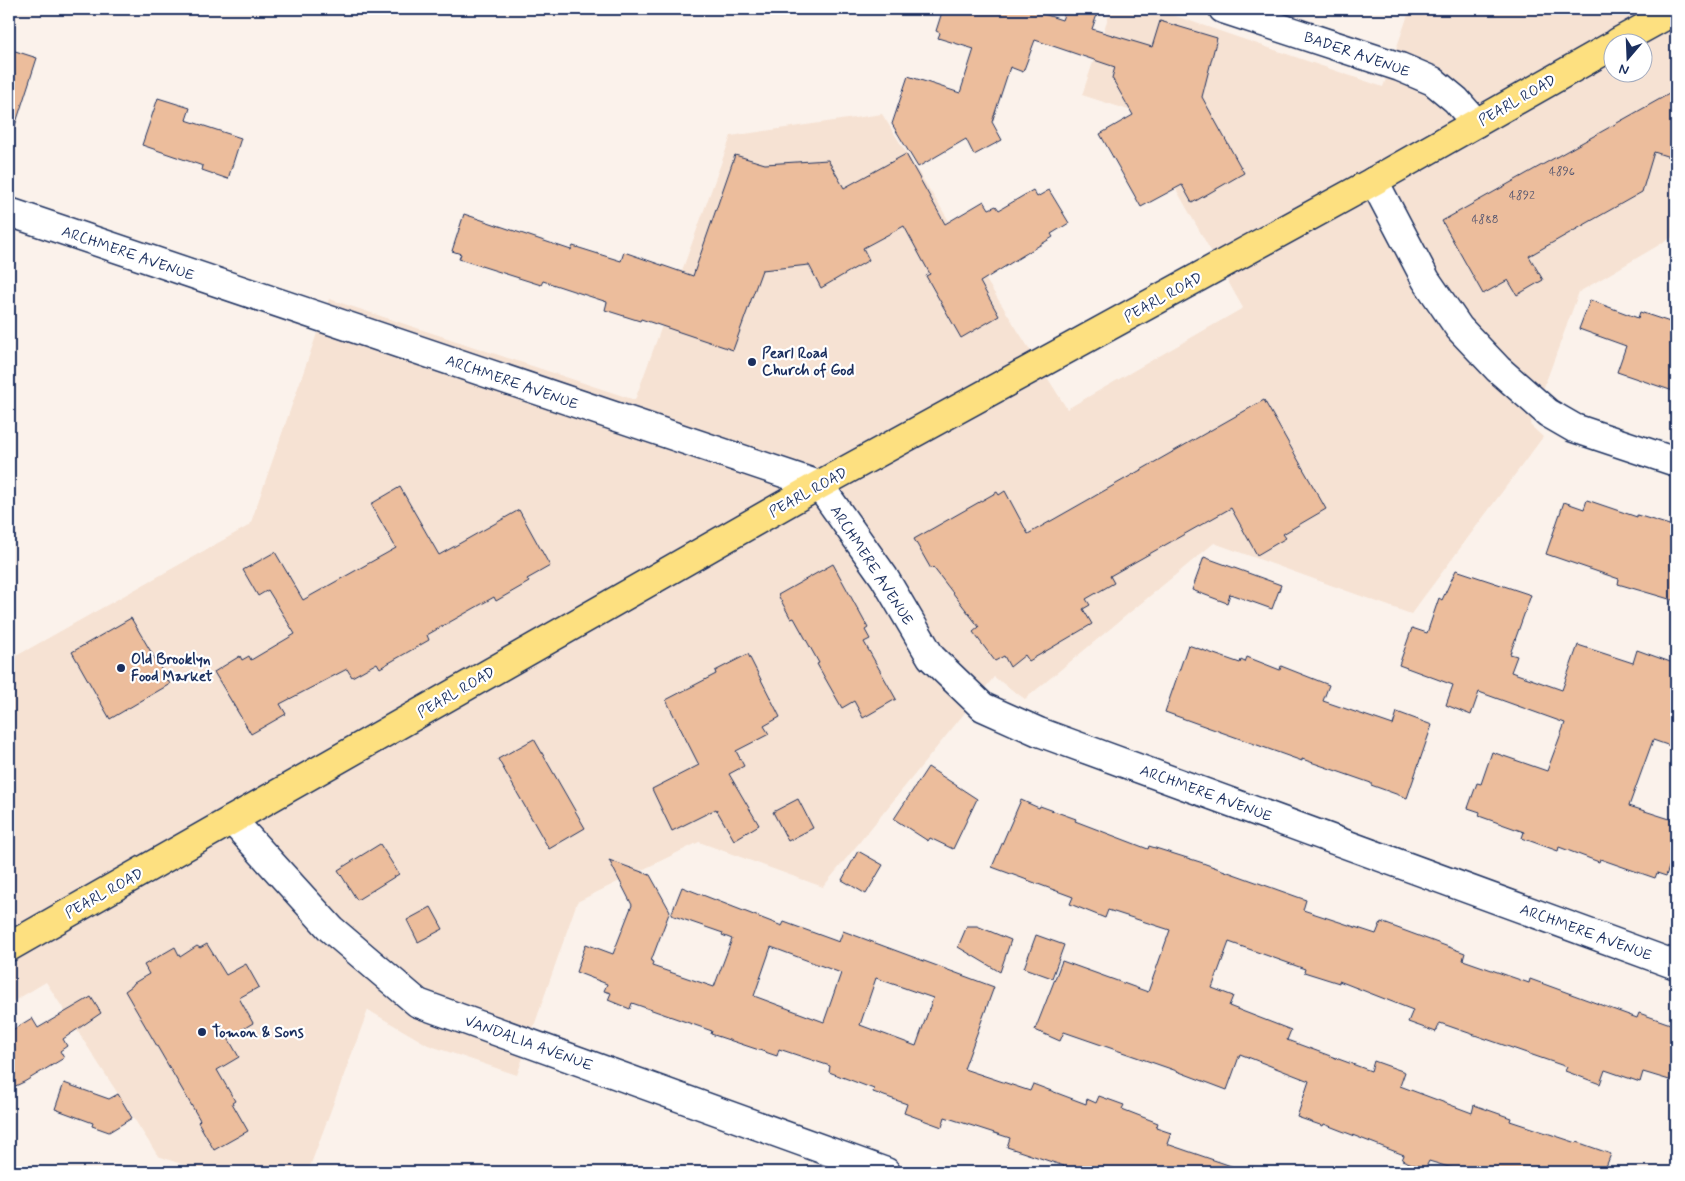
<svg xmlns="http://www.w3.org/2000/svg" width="1685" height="1181" font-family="Mynerve,sans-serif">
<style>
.built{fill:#f6e2d3;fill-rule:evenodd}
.building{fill:#ecbd9c;stroke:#1b2f5e;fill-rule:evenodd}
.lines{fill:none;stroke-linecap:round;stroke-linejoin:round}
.street-casing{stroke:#1b2f5e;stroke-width:31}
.primary-casing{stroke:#1b2f5e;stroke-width:31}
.street{stroke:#fff;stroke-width:28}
.primary{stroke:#fde080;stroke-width:28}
.poi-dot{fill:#1b2f5e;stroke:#fff;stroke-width:2}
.labels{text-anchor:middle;stroke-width:4.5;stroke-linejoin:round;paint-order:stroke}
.number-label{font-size:12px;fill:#4f526e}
.street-label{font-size:15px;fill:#1b2f5e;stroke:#fff}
.poi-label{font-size:15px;font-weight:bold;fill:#1b2f5e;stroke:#fff;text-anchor:start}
</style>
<rect width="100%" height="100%" fill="#fbf2eb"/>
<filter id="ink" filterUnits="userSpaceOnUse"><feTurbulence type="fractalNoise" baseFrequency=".02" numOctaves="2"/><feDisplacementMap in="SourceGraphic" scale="10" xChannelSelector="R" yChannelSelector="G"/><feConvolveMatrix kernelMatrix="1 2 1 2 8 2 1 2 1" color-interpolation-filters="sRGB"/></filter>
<g filter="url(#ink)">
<path class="built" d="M 1111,9 L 1155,9 L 1383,87 L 1410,9 L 1676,9 L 1676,235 L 1579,292 L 1530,425 L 1543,437 L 1411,614 L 1214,543 L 1025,699 L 994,677 L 823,887 L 699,842 L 577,902 L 517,1075 L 428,1045 L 368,1010 L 308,1172 L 204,1172 L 158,1156 L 46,982 L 9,1004 L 9,660 L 250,525 L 329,299 L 635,400 L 731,136 L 882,114 L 1067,409 L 1243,308 L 1132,111 L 1082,95 ZM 1612,42 L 1642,42 L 1642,72 L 1612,72 Z"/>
<g class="building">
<path d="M 943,9 L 1028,9 L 1062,20 L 1066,9 L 1099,9 L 1092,29 L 1152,47 L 1160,21 L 1217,38 L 1202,97 L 1244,173 L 1192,203 L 1182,185 L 1141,207 L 1100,134 L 1133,115 L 1112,78 L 1115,67 L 1035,40 L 1023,72 L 1010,67 L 992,122 L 1002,140 L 974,155 L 966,139 L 918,167 L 892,124 L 908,76 L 960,93 L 974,49 L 938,38 L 940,33 L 936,31 Z"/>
<path d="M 9,49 L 37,58 L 14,129 L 9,128 Z"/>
<path d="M 1676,90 L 1676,159 L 1654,152 L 1642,192 L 1529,256 L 1543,280 L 1517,295 L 1508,280 L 1483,294 L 1442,221 Z"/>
<path d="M 158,98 L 190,108 L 186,120 L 241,138 L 228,179 L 202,170 L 203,166 L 142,145 Z"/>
<path d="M 906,154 L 945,224 L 984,201 L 989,209 L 996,206 L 999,210 L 1033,190 L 1037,197 L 1049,190 L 1069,223 L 1051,234 L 1053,237 L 980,282 L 999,316 L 961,338 L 926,276 L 930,274 L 904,226 L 863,248 L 869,260 L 821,288 L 809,265 L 762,270 L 733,350 L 641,319 L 640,321 L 605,310 L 607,302 L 543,281 L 541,285 L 459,259 L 461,254 L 452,251 L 464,214 L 571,250 L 573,246 L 621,261 L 624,252 L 693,276 L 735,155 L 765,164 L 828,160 L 844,188 Z"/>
<path d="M 1590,300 L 1638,318 L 1640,312 L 1676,324 L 1676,392 L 1617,372 L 1626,346 L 1579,329 Z"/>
<path d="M 1264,400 L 1326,509 L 1283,534 L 1286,538 L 1257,555 L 1231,508 L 1110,576 L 1114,583 L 1086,599 L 1090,605 L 1083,609 L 1092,624 L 1029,661 L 1025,655 L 1010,667 L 1004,656 L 995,661 L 973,632 L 979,627 L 933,567 L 931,569 L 914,539 L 997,492 L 999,495 L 1005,491 L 1028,534 Z"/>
<path d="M 400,487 L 439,555 L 519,510 L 550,566 L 527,579 L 529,582 L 496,601 L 494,597 L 427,635 L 429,640 L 380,668 L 377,663 L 352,677 L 347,669 L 280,704 L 286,714 L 251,734 L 214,672 L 240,656 L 242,660 L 249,656 L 251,660 L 295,634 L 268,590 L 258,596 L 243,570 L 275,552 L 303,600 L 396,548 L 371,504 Z"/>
<path d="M 1587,500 L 1637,517 L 1637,515 L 1676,527 L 1676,601 L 1618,584 L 1619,579 L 1546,554 L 1564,502 L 1584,509 Z"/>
<path d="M 1204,557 L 1281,585 L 1272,609 L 1230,594 L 1227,603 L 1192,590 Z"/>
<path d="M 833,564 L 868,628 L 865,630 L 870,639 L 864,642 L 896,699 L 863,718 L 854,701 L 842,708 L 817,664 L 819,663 L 794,618 L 791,619 L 778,595 Z"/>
<path d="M 1456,570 L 1531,595 L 1510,654 L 1517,656 L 1511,672 L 1562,690 L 1578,645 L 1633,663 L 1637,650 L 1676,664 L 1676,748 L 1653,740 L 1629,806 L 1676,821 L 1676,846 L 1666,876 L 1657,873 L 1655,878 L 1600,859 L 1599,862 L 1559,847 L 1558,851 L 1522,838 L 1524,832 L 1479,816 L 1480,812 L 1468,808 L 1477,783 L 1481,784 L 1492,752 L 1547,771 L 1565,723 L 1479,692 L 1471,715 L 1446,705 L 1453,685 L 1399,665 L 1412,628 L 1427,633 L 1439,598 L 1442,600 Z"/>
<path d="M 131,618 L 170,684 L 110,719 L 72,652 Z"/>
<path d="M 1188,645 L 1240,663 L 1241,660 L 1245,662 L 1247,657 L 1280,670 L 1281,666 L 1329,685 L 1323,701 L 1393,725 L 1397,712 L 1432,725 L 1407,798 L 1371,785 L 1371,783 L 1302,759 L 1302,761 L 1165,712 Z"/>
<path d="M 748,654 L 780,717 L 764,726 L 769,734 L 736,751 L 744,766 L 729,774 L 759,825 L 734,840 L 716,809 L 672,831 L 652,789 L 699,765 L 666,700 L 716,674 L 715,671 Z"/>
<path d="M 534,739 L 585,828 L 549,849 L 498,759 Z"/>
<path d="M 928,767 L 977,799 L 953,849 L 930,838 L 928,841 L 894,819 Z"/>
<path d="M 798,799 L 813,828 L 788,841 L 773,812 Z"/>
<path d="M 1021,800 L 1039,808 L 1040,806 L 1076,819 L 1075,821 L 1148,849 L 1149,846 L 1200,862 L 1306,900 L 1303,910 L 1376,934 L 1381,922 L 1465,953 L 1463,960 L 1529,983 L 1530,979 L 1637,1018 L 1639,1013 L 1676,1026 L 1676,1082 L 1643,1072 L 1640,1082 L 1605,1070 L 1600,1084 L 1565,1071 L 1567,1067 L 1440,1023 L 1436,1032 L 1408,1022 L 1413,1010 L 1339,981 L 1339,983 L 1304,972 L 1305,969 L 1229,942 L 1212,988 L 1233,996 L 1229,1006 L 1291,1030 L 1287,1040 L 1371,1071 L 1374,1061 L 1405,1072 L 1400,1086 L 1472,1113 L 1474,1105 L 1511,1118 L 1510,1121 L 1577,1143 L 1577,1142 L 1611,1154 L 1604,1172 L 1465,1172 L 1429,1161 L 1425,1169 L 1402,1160 L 1404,1155 L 1324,1124 L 1323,1126 L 1297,1117 L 1309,1081 L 1240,1054 L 1227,1090 L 1174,1070 L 1064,1032 L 1060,1041 L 1035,1030 L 1062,961 L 1148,992 L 1170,930 L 1108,910 L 1105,918 L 1070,904 L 1073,897 L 992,867 Z"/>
<path d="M 380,844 L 399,874 L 357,900 L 338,870 Z"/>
<path d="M 858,851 L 883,865 L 866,894 L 842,880 Z"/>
<path d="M 609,860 L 650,875 L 670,911 L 651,961 L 653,962 L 652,966 L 714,987 L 732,939 L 722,935 L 723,933 L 671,915 L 682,887 L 782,926 L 784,922 L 839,942 L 843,931 L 994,987 L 964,1069 L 1030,1091 L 1033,1084 L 1086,1104 L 1087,1099 L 1096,1103 L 1099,1096 L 1124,1105 L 1122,1109 L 1158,1123 L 1156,1128 L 1171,1133 L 1167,1144 L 1237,1168 L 1236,1172 L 1062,1172 L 1064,1166 L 1007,1147 L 1010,1138 L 945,1117 L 942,1127 L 904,1113 L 907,1104 L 873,1092 L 874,1089 L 829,1072 L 830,1066 L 779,1049 L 777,1056 L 711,1034 L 712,1031 L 632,1003 L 630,1009 L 608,1000 L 611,993 L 604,991 L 607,984 L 576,972 L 586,944 L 613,954 L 632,905 ZM 771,947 L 841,973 L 824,1022 L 754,996 ZM 876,978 L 933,998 L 916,1046 L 860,1025 Z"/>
<path d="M 431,907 L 443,929 L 418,942 L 407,920 Z"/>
<path d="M 967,926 L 977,926 L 1011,940 L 1000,972 L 958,947 Z"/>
<path d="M 1036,935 L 1064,945 L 1052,978 L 1024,968 Z"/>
<path d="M 207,944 L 226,975 L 246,964 L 259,987 L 239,998 L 253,1023 L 228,1038 L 239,1057 L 217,1070 L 235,1101 L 232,1103 L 248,1131 L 214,1150 L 198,1122 L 200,1120 L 125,991 L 132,986 L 134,983 L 149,974 L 144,965 L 175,947 L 180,957 L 197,946 L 200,948 Z"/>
<path d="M 91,997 L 101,1013 L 63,1039 L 67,1046 L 60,1051 L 64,1058 L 24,1082 L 9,1089 L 9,1032 L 32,1018 L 38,1028 Z"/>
<path d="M 64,1083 L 109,1099 L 118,1094 L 132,1118 L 109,1132 L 92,1126 L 93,1123 L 55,1109 Z"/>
</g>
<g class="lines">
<g class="street-casing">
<g id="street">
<path d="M 1223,9 L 1400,67 L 1433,81 L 1456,100 L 1476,123"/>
<path d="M 1374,181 L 1426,280 L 1459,328 L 1498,369 L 1548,413 L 1574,428 L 1676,462"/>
<path d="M 9,212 L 819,485 L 884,577 L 931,657 L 983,707 L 1039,732 L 1676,965"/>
<path d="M 232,820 L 331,929 L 418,1003 L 886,1172"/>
</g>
</g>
<g class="primary-casing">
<g id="primary">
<path d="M 1618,42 L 1676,10"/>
<path d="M 9,947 L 819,485 L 1374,181 L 1612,46"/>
</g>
</g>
<use href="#street" class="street"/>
<use href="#primary" class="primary"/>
</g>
</g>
<g class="poi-dot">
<circle cx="752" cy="362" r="5"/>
<circle cx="121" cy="668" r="5"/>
<circle cx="202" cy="1032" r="5"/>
</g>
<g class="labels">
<g class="number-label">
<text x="1562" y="175">4896</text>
<text x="1522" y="199">4892</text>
<text x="1485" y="223">4888</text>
</g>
<g class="street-label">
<text transform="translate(1357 54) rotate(19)" y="5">BADER AVENUE</text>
<text transform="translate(1517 100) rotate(-30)" y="5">PEARL ROAD</text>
<text transform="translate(128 253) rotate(19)" y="5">ARCHMERE AVENUE</text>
<text transform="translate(1163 297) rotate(-29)" y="5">PEARL ROAD</text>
<text transform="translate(512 382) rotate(19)" y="5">ARCHMERE AVENUE</text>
<text transform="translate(808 492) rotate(-29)" y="5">PEARL ROAD</text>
<text transform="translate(872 565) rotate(57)" y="5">ARCHMERE AVENUE</text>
<text transform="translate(456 692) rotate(-30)" y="5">PEARL ROAD</text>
<text transform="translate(1206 793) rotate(20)" y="5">ARCHMERE AVENUE</text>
<text transform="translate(104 893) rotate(-29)" y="5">PEARL ROAD</text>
<text transform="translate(1586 932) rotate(20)" y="5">ARCHMERE AVENUE</text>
<text transform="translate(529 1043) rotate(20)" y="5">VANDALIA AVENUE</text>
</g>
<g class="poi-label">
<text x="762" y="358">Pearl Road<tspan x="762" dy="17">Church of God</tspan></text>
<text x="131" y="664">Old Brooklyn<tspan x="131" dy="17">Food Market</tspan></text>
<text x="212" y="1037">Tomon &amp; Sons</text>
</g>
</g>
<rect width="1685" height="1181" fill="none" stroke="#fff" stroke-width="30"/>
<rect x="15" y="15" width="1655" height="1151" fill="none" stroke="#1b2f5e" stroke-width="2" filter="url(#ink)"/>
<g transform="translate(1628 58) rotate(199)"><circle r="24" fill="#ffffff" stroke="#a4acbf"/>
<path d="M0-4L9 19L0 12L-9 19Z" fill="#1b2f5e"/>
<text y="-8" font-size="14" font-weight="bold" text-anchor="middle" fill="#1b2f5e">N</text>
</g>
</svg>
